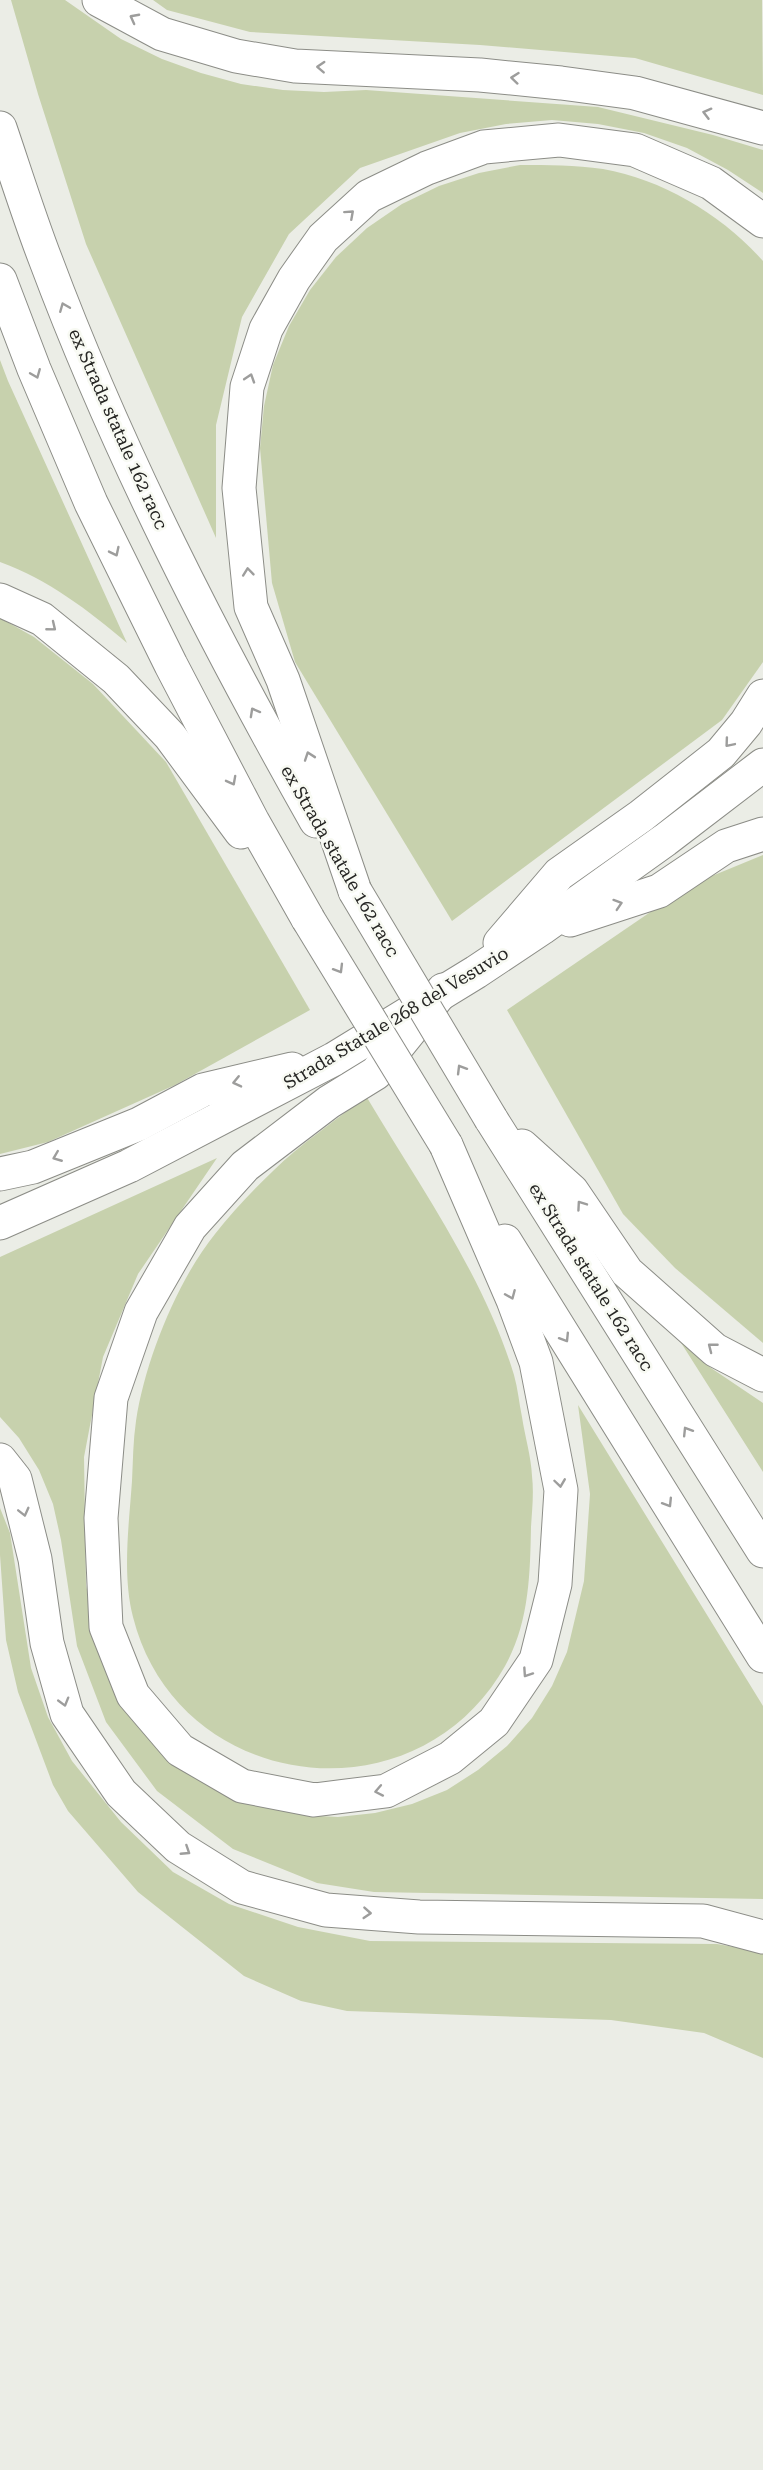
<svg xmlns="http://www.w3.org/2000/svg" width="763" height="2470" font-family="'Roboto Serif',serif">
<style>
.green{fill:#c7d1ad}
.lines{fill:none;stroke-linecap:round;stroke-linejoin:round}
.highway-casing{stroke:#8c8d87;stroke-width:35}
.highway{stroke:#fff;stroke-width:33}
.highway-bridge-casing{stroke:#8c8d87;stroke-width:35;stroke-linecap:butt}
.highway-bridge{stroke:#fff;stroke-width:33}
.oneway{stroke:#9d9d9c}
.labels{text-anchor:middle;stroke-width:5;stroke-linejoin:round;paint-order:stroke}
.street-label{font-size:18px;fill:#262624;stroke:#f8faf3}
</style>
<rect width="100%" height="100%" fill="#ebede6"/>
<g class="green">
<path d="M 11,0 L 65,0 L 121,39 L 162,59 L 201,73 L 241,84 L 283,90 L 324,92 L 366,90 L 598,107 L 713,135 L 763,150 L 763,193 L 728,170 L 687,148 L 644,133 L 598,124 L 552,120 L 506,124 L 460,133 L 360,168 L 289,234 L 242,317 L 216,425 L 216,538 L 86,244 L 38,94 Z"/>
<path d="M 153,0 L 762,0 L 763,95 L 635,58 L 480,45 L 250,32 L 167,10 Z"/>
<path d="M 520,165 C 548,165 575,165 603,169 C 664,180 722,215 763,261 L 763,662 L 722,720 L 452,921 L 295,662 L 272,583 L 260,448 L 264,406 L 273,365 L 289,326 L 310,290 L 336,257 L 367,228 L 402,204 L 439,186 L 479,173 Z"/>
<path d="M 0,360 L 8,381 L 127,643 C 88,610 49,580 0,562 Z"/>
<path d="M 0,618 L 34,637 L 93,684 L 166,762 L 310,1010 L 175,1085 L 48,1142 L 0,1154 Z"/>
<path d="M 763,855 L 763,1343 L 675,1268 L 623,1214 L 507,1010 L 690,885 Z"/>
<path d="M 366,1096 C 419,1185 484,1276 514,1375 C 518,1389 519,1403 522,1417 C 525,1437 531,1456 532,1476 C 534,1493 532,1511 531,1527 C 530,1579 529,1630 499,1676 C 405,1823 176,1788 133,1617 C 122,1574 129,1525 132,1481 C 133,1461 133,1441 136,1421 C 145,1361 177,1281 215,1234 C 232,1212 253,1190 273,1171 C 301,1143 336,1121 366,1096 Z"/>
<path d="M 217,1158 L 138,1274 L 103,1357 L 84,1457 L 86,1585 L 96,1634 L 108,1668 L 266,1807 L 302,1815 L 338,1817 L 375,1813 L 412,1804 L 447,1790 L 478,1770 L 507,1746 L 532,1718 L 552,1686 L 567,1652 L 584,1581 L 590,1494 L 578,1405 L 763,1706 L 763,1899 L 374,1892 L 317,1883 L 233,1849 L 157,1791 L 106,1722 L 77,1646 L 61,1540 L 53,1504 L 39,1470 L 19,1438 L 0,1417 L 0,1257 Z"/>
<path d="M 678,1338 L 711,1368 L 763,1403 L 763,1472 Z"/>
<path d="M 0,1508 L 10,1533 L 31,1668 L 48,1717 L 72,1761 L 121,1822 L 173,1872 L 229,1904 L 298,1927 L 370,1941 L 717,1944 L 763,1952 L 763,2058 L 704,2033 L 611,2020 L 347,2011 L 301,2001 L 244,1976 L 138,1892 L 68,1811 L 53,1785 L 18,1692 L 6,1640 L 0,1555 Z"/>
</g>
<g class="lines">
<g class="highway-casing">
<g id="highway">
<path d="M 99,0 L 162,34 L 236,56 L 295,66 L 480,75 L 561,83 L 635,93 L 763,128"/>
<path d="M 0,128 C 15,172 29,217 46,261 C 119,456 214,640 316,821"/>
<path d="M 0,280 L 34,369 L 91,503 L 171,665 L 253,822 L 308,919"/>
<path d="M 0,600 L 42,619 L 116,679 L 170,736 L 241,832"/>
<path d="M 355,891 L 283,680 L 251,607 L 239,488 L 247,387 L 266,329 L 294,279 L 323,238 L 369,196 L 427,168 L 484,147 L 559,140 L 635,150 L 711,183 L 763,221"/>
<path d="M 570,920 L 659,891 L 726,846 L 763,834"/>
<path d="M 500,943 L 559,874 L 641,816 L 721,753 L 746,723 L 763,696"/>
<path d="M 443,990 L 376,1073 L 329,1102 L 245,1166 L 190,1227 L 141,1312 L 111,1398 L 101,1518 L 106,1627 L 133,1695 L 180,1750 L 242,1786 L 314,1800 L 386,1791 L 450,1758 L 494,1722 L 536,1660 L 555,1584 L 561,1490 L 536,1362 L 513,1300 L 446,1145"/>
<path d="M 491,1119 L 763,1551"/>
<path d="M 522,1146 L 572,1191 L 627,1272 L 715,1350 L 763,1375"/>
<path d="M 0,1174 L 33,1167 L 139,1124 L 203,1090 L 292,1069"/>
<path d="M 0,1223 L 129,1166 L 334,1059 L 476,972 L 542,928 L 665,840 L 763,765"/>
<path d="M 505,1241 L 763,1656"/>
<path d="M 0,1460 L 15,1479 L 35,1559 L 47,1643 L 67,1714 L 121,1793 L 178,1847 L 242,1887 L 326,1910 L 419,1917 L 703,1921 L 763,1937"/>
</g>
</g>
<use href="#highway" class="highway"/>
<g class="highway-bridge-casing">
<g id="highway-bridge">
<path d="M 355,891 L 491,1119"/>
<path d="M 308,919 L 446,1145"/>
</g>
</g>
<use href="#highway-bridge" class="highway-bridge"/>
</g>
<defs><path id="oneway-chevron" d="M-2-3.5L2.5 0L-2 3.5" fill="none" stroke-width="1.6" stroke-linecap="round" stroke-linejoin="round" transform="scale(1.5)"/></defs>
<g class="oneway">
<use href="#oneway-chevron" transform="translate(134 18) rotate(-152)"/>
<use href="#oneway-chevron" transform="translate(321 67) rotate(-177)"/>
<use href="#oneway-chevron" transform="translate(515 78) rotate(-174)"/>
<use href="#oneway-chevron" transform="translate(707 113) rotate(-165)"/>
<use href="#oneway-chevron" transform="translate(350 214) rotate(-42)"/>
<use href="#oneway-chevron" transform="translate(64 307) rotate(-112)"/>
<use href="#oneway-chevron" transform="translate(36 374) rotate(68)"/>
<use href="#oneway-chevron" transform="translate(250 378) rotate(-72)"/>
<use href="#oneway-chevron" transform="translate(115 552) rotate(64)"/>
<use href="#oneway-chevron" transform="translate(248 572) rotate(-96)"/>
<use href="#oneway-chevron" transform="translate(52 627) rotate(39)"/>
<use href="#oneway-chevron" transform="translate(254 712) rotate(-119)"/>
<use href="#oneway-chevron" transform="translate(729 743) rotate(130)"/>
<use href="#oneway-chevron" transform="translate(309 756) rotate(-109)"/>
<use href="#oneway-chevron" transform="translate(232 781) rotate(62)"/>
<use href="#oneway-chevron" transform="translate(618 904) rotate(-18)"/>
<use href="#oneway-chevron" transform="translate(339 969) rotate(59)"/>
<use href="#oneway-chevron" transform="translate(461 1069) rotate(-121)"/>
<use href="#oneway-chevron" transform="translate(237 1082) rotate(167)"/>
<use href="#oneway-chevron" transform="translate(57 1157) rotate(158)"/>
<use href="#oneway-chevron" transform="translate(581 1205) rotate(-125)"/>
<use href="#oneway-chevron" transform="translate(511 1295) rotate(67)"/>
<use href="#oneway-chevron" transform="translate(565 1338) rotate(58)"/>
<use href="#oneway-chevron" transform="translate(712 1347) rotate(-142)"/>
<use href="#oneway-chevron" transform="translate(687 1431) rotate(-122)"/>
<use href="#oneway-chevron" transform="translate(560 1483) rotate(82)"/>
<use href="#oneway-chevron" transform="translate(668 1503) rotate(58)"/>
<use href="#oneway-chevron" transform="translate(24 1512) rotate(76)"/>
<use href="#oneway-chevron" transform="translate(527 1673) rotate(124)"/>
<use href="#oneway-chevron" transform="translate(64 1702) rotate(74)"/>
<use href="#oneway-chevron" transform="translate(379 1791) rotate(169)"/>
<use href="#oneway-chevron" transform="translate(186 1851) rotate(33)"/>
<use href="#oneway-chevron" transform="translate(367 1913) rotate(4)"/>
</g>
<g class="labels">
<g class="street-label">
<text transform="translate(118 429) rotate(66)" y="6">ex Strada statale 162 racc</text>
<text transform="translate(340 861) rotate(60)" y="6">ex Strada statale 162 racc</text>
<text transform="translate(396 1018) rotate(-31)" y="6">Strada Statale 268 del Vesuvio</text>
<text transform="translate(591 1277) rotate(58)" y="6">ex Strada statale 162 racc</text>
</g>
</g>
</svg>
